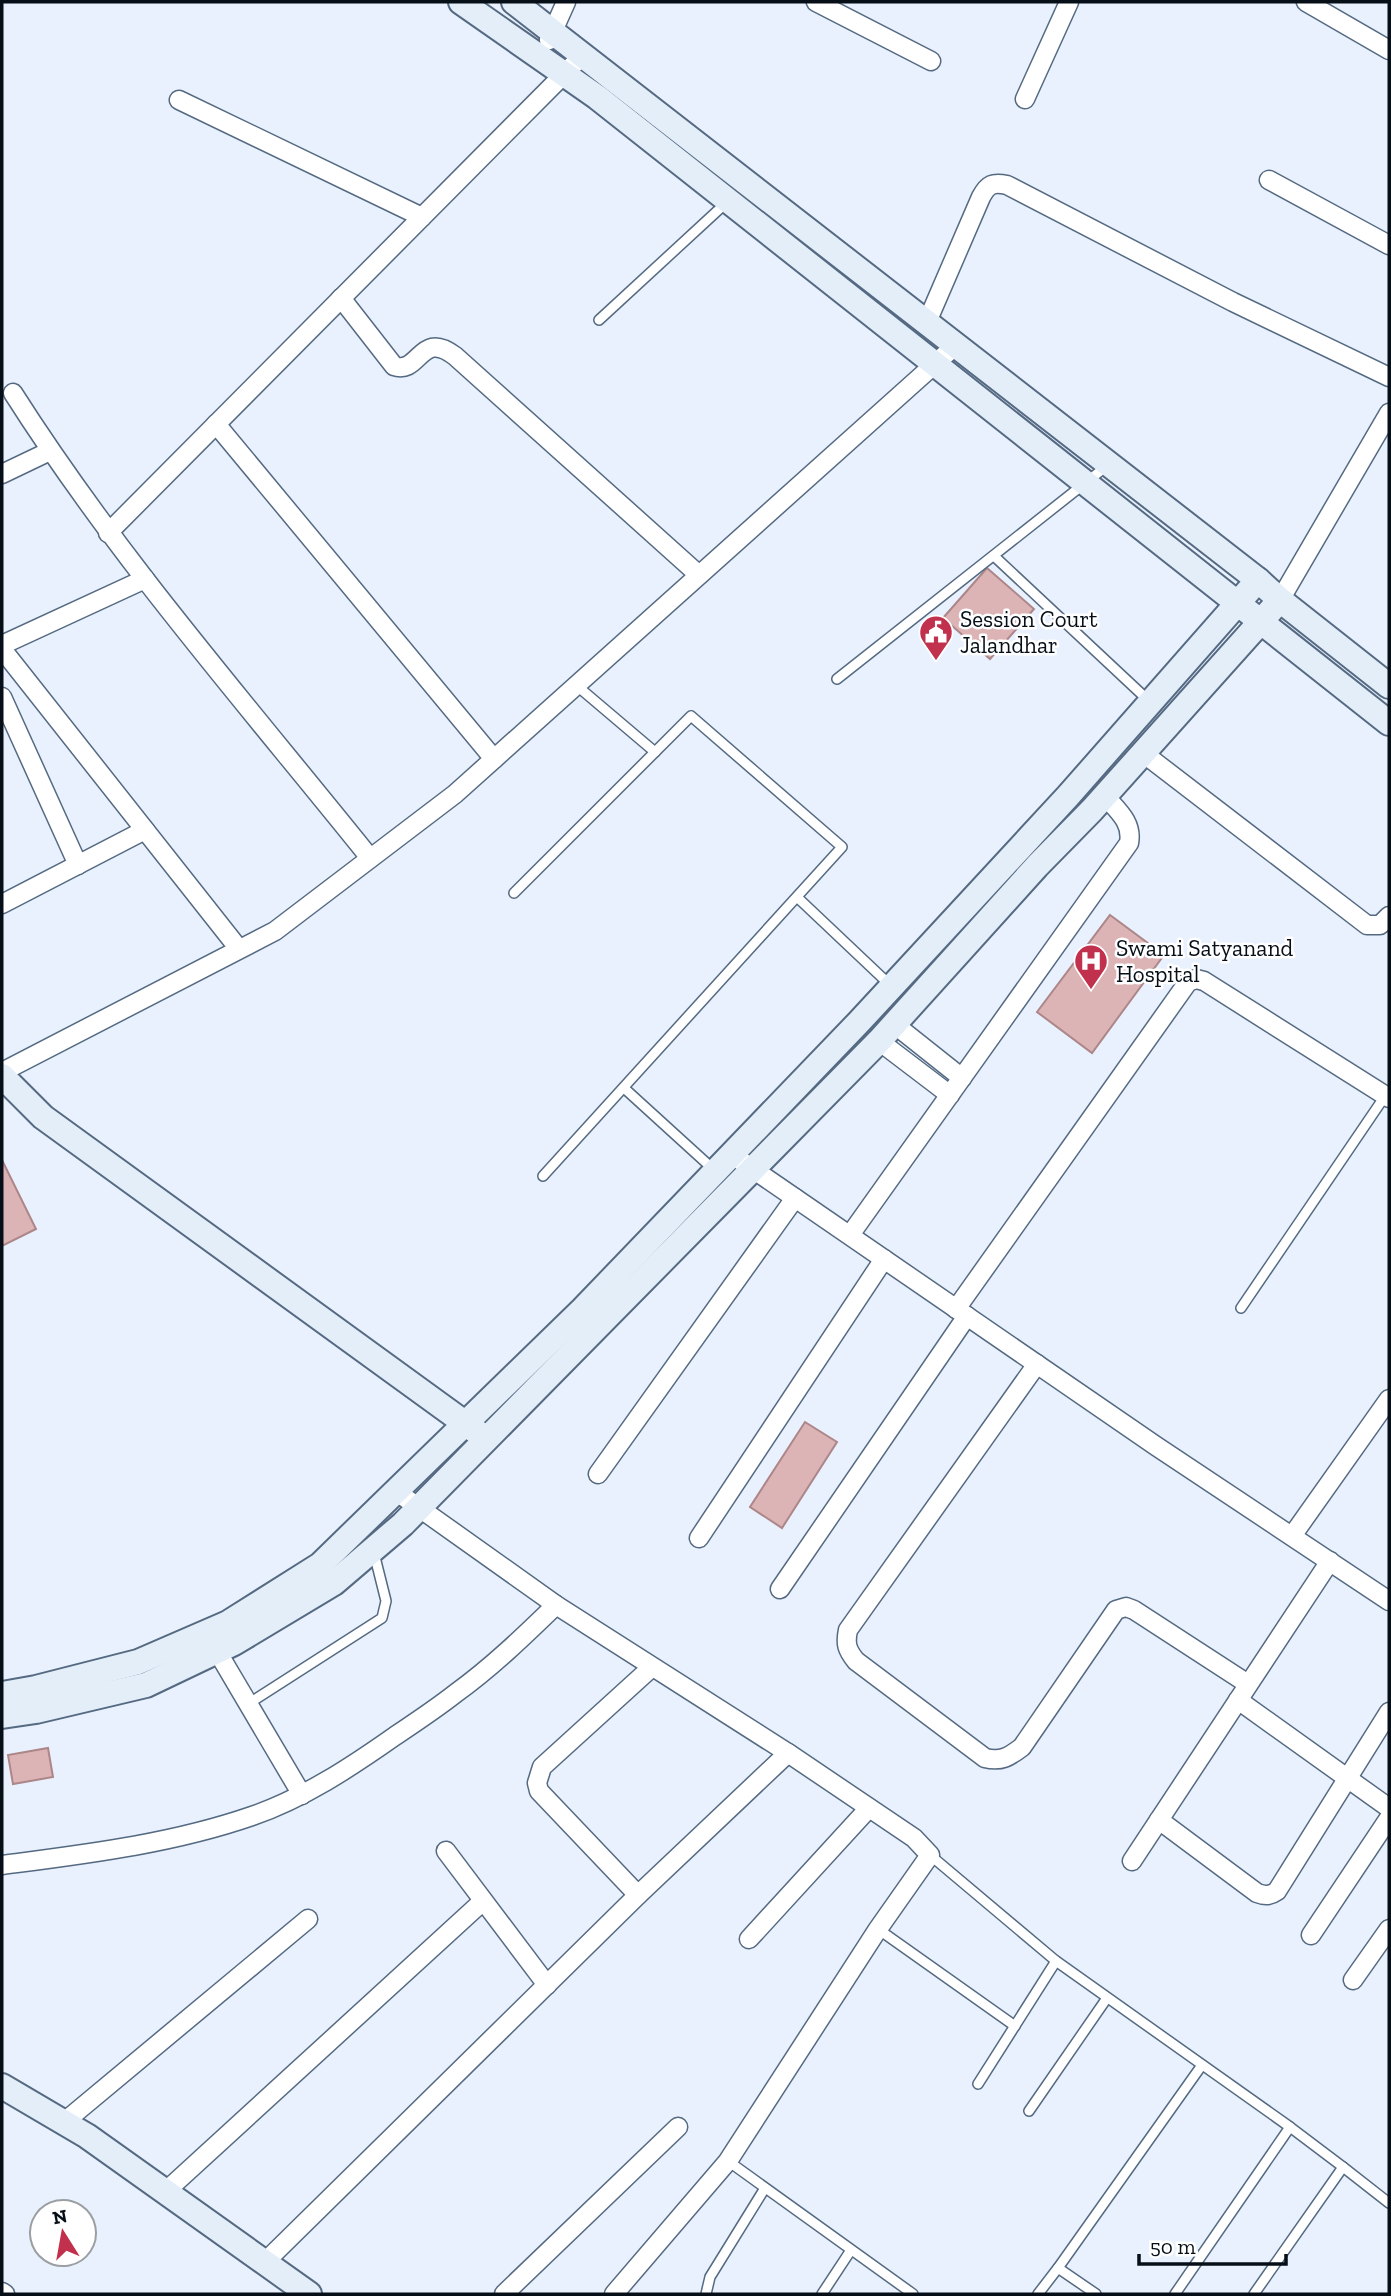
<svg xmlns="http://www.w3.org/2000/svg" width="1391" height="2296" font-family="'Zilla Slab',serif">
<style>
.building{fill:#dcb4b6;stroke:#ac8688;stroke-width:2}
.lines{fill:none;stroke-linecap:round;stroke-linejoin:round}
.lane-casing{stroke:#556a82;stroke-width:12}
.street-casing{stroke:#556a82;stroke-width:21}
.secondary-casing{stroke:#556a82;stroke-width:28}
.lane{stroke:#fff;stroke-width:9}
.street{stroke:#fff;stroke-width:18}
.secondary{stroke:#e3eef9;stroke-width:24}
.labels{text-anchor:middle;stroke-width:5;stroke-linejoin:round;paint-order:stroke}
.poi-label{font-size:23px;fill:#060e17;stroke:#fff;text-anchor:start}
</style>
<rect width="100%" height="100%" fill="#e8f1fd"/>
<g class="building">
<path d="M 987,568 L 1034,609 L 990,659 L 943,618 Z"/>
<path d="M 1110,915 L 1164,955 L 1092,1053 L 1037,1012 Z"/>
<path d="M 2,1160 L 36,1229 L 2,1246 Z"/>
<path d="M 805,1422 L 837,1442 L 782,1528 L 750,1507 Z"/>
<path d="M 48,1748 L 53,1777 L 13,1784 L 8,1755 Z"/>
</g>
<g class="lines">
<g class="lane-casing">
<g id="lane">
<path d="M 599,320 L 727,202"/>
<path d="M 994,556 L 1149,701"/>
<path d="M 837,679 L 1108,465"/>
<path d="M 576,685 L 655,752"/>
<path d="M 514,893 L 691,716 L 842,847 L 543,1176"/>
<path d="M 798,898 L 890,985"/>
<path d="M 624,1088 L 713,1169"/>
<path d="M 1241,1308 L 1385,1096"/>
<path d="M 248,1704 L 382,1618 L 386,1601 L 374,1553"/>
<path d="M 930,1855 L 1056,1961 L 1290,2127 L 1343,2167"/>
<path d="M 878,1929 L 1015,2026"/>
<path d="M 978,2084 L 1056,1961"/>
<path d="M 1029,2111 L 1107,1998"/>
<path d="M 728,2161 L 913,2294"/>
<path d="M 1058,2268 L 1202,2065"/>
<path d="M 706,2294 L 710,2277 L 765,2188"/>
<path d="M 822,2294 L 851,2250"/>
<path d="M 1038,2294 L 1058,2268 L 1096,2294"/>
<path d="M 1175,2294 L 1290,2127"/>
<path d="M 1254,2294 L 1343,2167 L 1389,2203"/>
</g>
</g>
<g class="street-casing">
<g id="street">
<path d="M 816,2 L 931,61"/>
<path d="M 1306,2 L 1389,50"/>
<path d="M 549,40 L 566,2"/>
<path d="M 1025,99 L 1069,2"/>
<path d="M 179,100 L 422,217"/>
<path d="M 1269,180 L 1389,245"/>
<path d="M 341,298 L 394,366 C 420,375 420,329 455,356 L 699,575"/>
<path d="M 927,322 L 981,197 C 988,184 993,182 1007,185 L 1233,302 L 1389,377"/>
<path d="M 13,393 C 118,558 248,706 370,858"/>
<path d="M 216,424 L 494,759"/>
<path d="M 2,474 L 50,451"/>
<path d="M 108,533 L 583,55"/>
<path d="M 1280,600 L 1389,413"/>
<path d="M 2,645 L 145,579"/>
<path d="M 2,649 L 239,949"/>
<path d="M 2,697 L 78,865"/>
<path d="M 1143,753 L 1367,925 L 1380,925 L 1389,916"/>
<path d="M 2,904 L 145,830"/>
<path d="M 894,1024 L 962,1078"/>
<path d="M 879,1041 L 950,1095"/>
<path d="M 2,1072 L 275,931 L 455,794 L 956,345"/>
<path d="M 731,1154 L 1156,1446 L 1389,1601"/>
<path d="M 850,1235 L 1129,843 C 1133,822 1117,810 1105,796"/>
<path d="M 956,1309 L 1188,982 L 1196,979 L 1204,981 L 1389,1098"/>
<path d="M 1037,1364 L 848,1630 C 845,1644 847,1650 856,1661 L 985,1758 C 1001,1762 1009,1757 1022,1747 L 1116,1610 L 1126,1607 L 1134,1610 L 1248,1684"/>
<path d="M 598,1474 L 795,1198"/>
<path d="M 397,1492 L 556,1605 L 788,1753 L 914,1838 L 930,1855 L 878,1929 L 728,2161 L 614,2294"/>
<path d="M 1292,1536 L 1389,1399"/>
<path d="M 699,1538 L 884,1259"/>
<path d="M 780,1589 L 967,1316"/>
<path d="M 217,1651 L 302,1795"/>
<path d="M 1238,1700 L 1389,1808"/>
<path d="M 1159,1820 L 1257,1893 C 1265,1896 1270,1896 1277,1891 L 1389,1712"/>
<path d="M 446,1851 L 547,1985"/>
<path d="M 1132,1861 L 1330,1561"/>
<path d="M 2,1865 C 86,1854 171,1844 252,1816 C 304,1798 351,1767 395,1736 C 416,1722 437,1708 456,1693 C 492,1667 524,1636 556,1605"/>
<path d="M 638,1895 L 539,1791 L 537,1783 L 542,1767 L 652,1667"/>
<path d="M 1311,1935 L 1389,1818"/>
<path d="M 749,1939 L 869,1808"/>
<path d="M 1353,1980 L 1389,1929"/>
<path d="M 63,2123 L 308,1919"/>
<path d="M 165,2192 L 483,1901"/>
<path d="M 265,2262 L 638,1895 L 788,1753"/>
<path d="M 2,2292 L 5,2294"/>
<path d="M 504,2294 L 678,2127"/>
</g>
</g>
<g class="secondary-casing">
<g id="secondary">
<path d="M 461,2 L 597,97 L 1389,723"/>
<path d="M 514,2 L 1258,580 L 1280,600 L 1389,686"/>
<path d="M 2,1076 L 43,1117 L 477,1432"/>
<path d="M 2,1694 L 36,1688 L 138,1662 L 228,1623 L 320,1565 L 583,1309 L 859,1022 L 1068,796 L 1258,580"/>
<path d="M 2,1716 L 36,1711 L 146,1685 L 234,1643 L 334,1583 L 403,1524 L 879,1041 L 1037,866 L 1092,810 L 1280,600"/>
<path d="M 2,2086 L 87,2136 L 309,2294"/>
</g>
</g>
<use href="#lane" class="lane"/>
<use href="#street" class="street"/>
<use href="#secondary" class="secondary"/>
</g>
<defs>
<g id="civic-pin" transform="scale(1.75)"><path d="M0 17L-7.5 6A9.5 9.5 0 1 1 7.5 6Z" fill="#c1304d" stroke="#fff"/><path d="M-.6-6.5H3V-4.5H.6V-3L4-1V1h2V6H-6V1h2V-1L-.6-3ZM-1.2 2.5V6h2.4V2.5Z" fill="#fff"/></g>
<g id="hospital-pin" transform="scale(1.75)"><path d="M0 17L-7.5 6A9.5 9.5 0 1 1 7.5 6Z" fill="#c1304d" stroke="#fff"/><path d="M-5-5h3v3.5h4V-5h3V5h-3V1.5h-4V5h-3Z" fill="#fff"/></g>
</defs>
<g fill-rule="evenodd">
<use href="#civic-pin" x="936" y="632"/>
<use href="#hospital-pin" x="1091" y="961"/>
</g>
<g class="labels">
<g class="poi-label">
<text x="960" y="627">Session Court<tspan x="960" dy="26">Jalandhar</tspan></text>
<text x="1116" y="956">Swami Satyanand<tspan x="1116" dy="26">Hospital</tspan></text>
</g>
</g>
<rect width="1391" height="2296" fill="none" stroke="#060e17" stroke-width="7"/>
<g transform="translate(63 2233) rotate(349)"><circle r="33" fill="#ffffff" stroke="#9b9fa2" stroke-width="2"/>
<path d="M0-5L12 26L0 18L-12 26Z" fill="#c1304d"/>
<text y="-10" font-size="19" font-weight="bold" text-anchor="middle" fill="#060e17">N</text>
</g>
<path d="M1139 2254v10h147v-10" fill="none" stroke="#060e17" stroke-width="3.5"/>
<text x="1150" y="2254" font-size="21" fill="#060e17" stroke="#ffffff" stroke-width="5" paint-order="stroke">50 m</text>
</svg>
